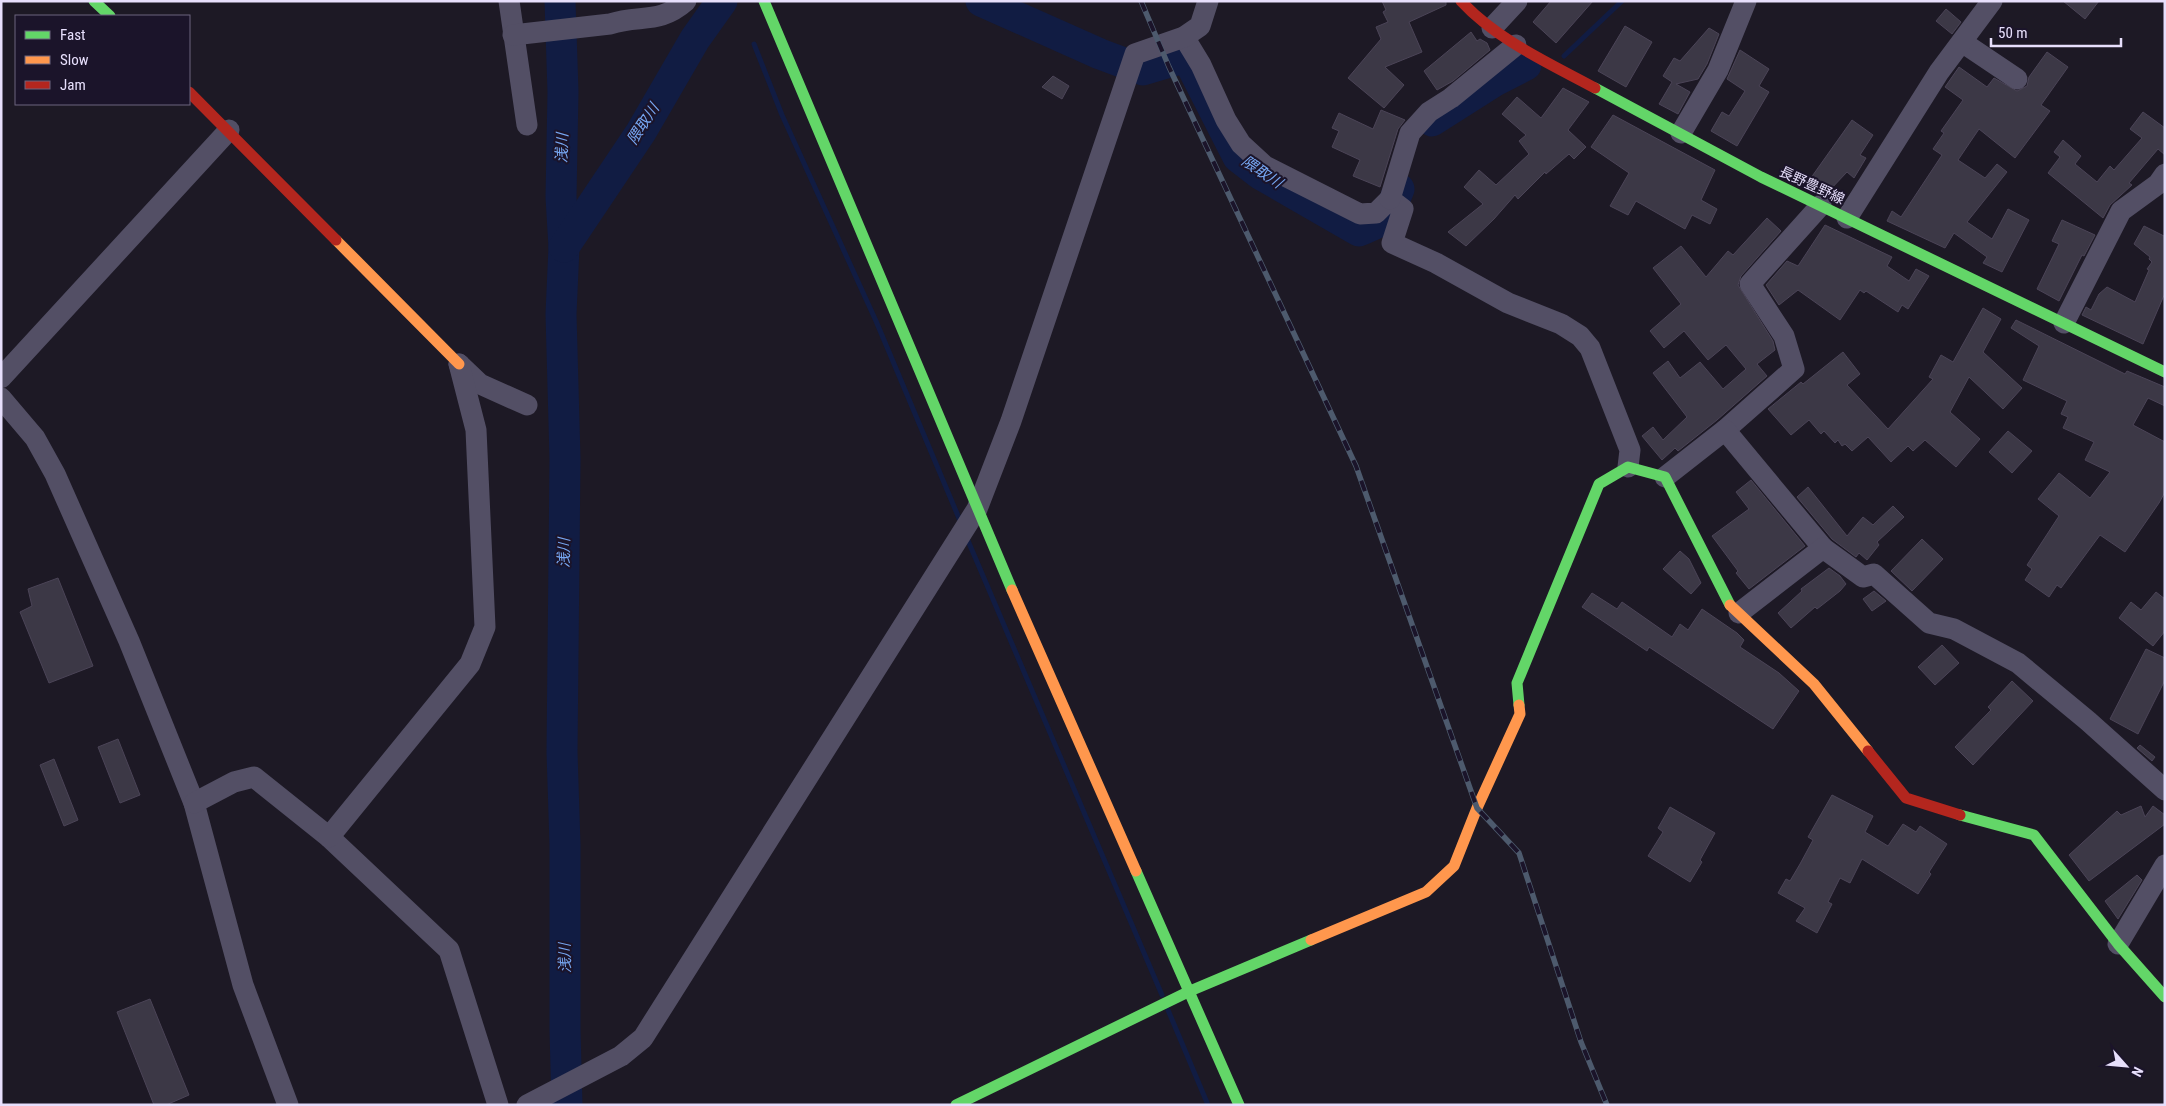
<svg xmlns="http://www.w3.org/2000/svg" width="2166" height="1106" font-family="'Roboto Condensed','Noto Sans JP',sans-serif">
<style>
.lines{fill:none;stroke-linecap:round;stroke-linejoin:round}
.stream{stroke:#111c43;stroke-width:5}
.river{stroke:#111c43;stroke-width:31}
.building{fill:#3c3846;stroke:#4b4457}
.street{stroke:#534f65;stroke-width:21}
.fast{stroke:#63d668;stroke-width:11}
.slow{stroke:#ff974d;stroke-width:11}
.jam{stroke:#b3261e;stroke-width:11}
.rail-casing{stroke:#4d5a6d;stroke-width:5.5}
.rail{stroke:#1b142a;stroke-width:4;stroke-dasharray:11;stroke-linecap:butt}
.labels{text-anchor:middle;stroke-width:4;stroke-linejoin:round;paint-order:stroke}
.street-label{font-size:14px;fill:#e7dffc;stroke:#1b142a}
.water-label{font-size:15px;font-style:italic;fill:#77a7f3;stroke:#1b142a}
</style>
<rect width="100%" height="100%" fill="#1d1925"/>
<g class="lines">
<g class="stream">
<path d="M 754,44 L 782,115 L 876,321 L 961,523"/>
<path d="M 1564,56 L 1622,1"/>
<path d="M 966,536 L 1162,995"/>
<path d="M 1168,1010 L 1208,1105"/>
</g>
<g class="river">
<path d="M 560,1 L 563,92 L 561,197 L 564,247 L 561,314 L 565,459 L 562,752 L 565,845 L 565,1030 L 567,1105"/>
<path d="M 981,1 L 1100,54 L 1143,70 L 1187,57 L 1238,157 L 1260,174 L 1359,231 C 1388,219 1388,217 1399,189"/>
<path d="M 1432,121 L 1495,81 L 1526,65"/>
<path d="M 564,247 L 641,132 L 695,39 L 722,1"/>
</g>
</g>
<g class="building">
<path d="M 1382,1 L 1446,1 L 1446,5 L 1409,22 L 1422,52 L 1385,67 L 1404,85 L 1384,108 L 1348,78 L 1381,39 L 1376,27 L 1388,22 L 1383,12 L 1386,10 Z"/>
<path d="M 1551,1 L 1593,1 L 1556,43 L 1533,22 Z"/>
<path d="M 2063,1 L 2099,1 L 2085,19 Z"/>
<path d="M 1946,9 L 1961,22 L 1952,34 L 1936,21 Z"/>
<path d="M 1625,26 L 1652,42 L 1626,87 L 1598,71 Z"/>
<path d="M 1709,28 L 1719,34 L 1707,64 L 1698,79 L 1676,84 L 1690,92 L 1678,114 L 1659,104 L 1672,82 L 1663,76 L 1674,58 L 1680,61 Z"/>
<path d="M 1471,32 L 1477,41 L 1480,39 L 1487,43 L 1490,50 L 1453,81 L 1437,90 L 1424,71 Z"/>
<path d="M 1740,50 L 1769,69 L 1759,86 L 1769,92 L 1737,146 L 1711,131 L 1722,112 L 1729,116 L 1745,91 L 1727,79 Z"/>
<path d="M 2047,52 L 2068,67 L 2041,105 L 2050,111 L 2015,158 L 1979,129 L 1958,160 L 1985,178 L 1997,164 L 2007,172 L 1967,222 L 1992,239 L 2008,209 L 2029,220 L 2002,272 L 1983,263 L 1987,257 L 1954,233 L 1945,248 L 1887,221 L 1892,211 L 1901,217 L 1942,155 L 1933,149 L 1944,133 L 1941,131 L 1963,100 L 1945,87 L 1959,67 L 1987,87 L 1994,78 L 2017,91 L 2027,86 L 2029,77 Z"/>
<path d="M 1053,76 L 1069,86 L 1062,99 L 1042,87 Z"/>
<path d="M 1563,88 L 1589,102 L 1568,130 L 1586,147 L 1574,159 L 1569,154 L 1546,174 L 1545,172 L 1518,199 L 1515,195 L 1494,219 L 1466,246 L 1448,232 L 1483,204 L 1464,187 L 1479,170 L 1496,185 L 1529,154 L 1519,141 L 1526,135 L 1502,114 L 1517,97 L 1541,118 Z"/>
<path d="M 1381,110 L 1405,120 L 1398,129 L 1380,187 L 1353,176 L 1360,160 L 1332,147 L 1339,131 L 1332,128 L 1339,113 L 1373,129 Z"/>
<path d="M 2143,112 L 2165,128 L 2165,155 L 2158,149 L 2129,183 L 2132,185 L 2110,205 L 2103,218 L 2048,173 L 2060,157 L 2054,152 L 2063,140 L 2081,156 L 2075,164 L 2097,182 L 2110,166 L 2114,170 L 2142,138 L 2130,129 Z"/>
<path d="M 1613,115 L 1715,170 L 1701,200 L 1717,209 L 1710,224 L 1692,215 L 1685,229 L 1636,201 L 1628,215 L 1610,206 L 1629,173 L 1591,147 Z"/>
<path d="M 1852,120 L 1873,135 L 1860,155 L 1866,158 L 1854,178 L 1847,172 L 1828,192 L 1808,182 Z"/>
<path d="M 1767,218 L 1781,231 L 1741,276 L 1738,285 L 1773,341 L 1775,350 L 1757,364 L 1767,376 L 1717,420 L 1678,451 L 1675,448 L 1662,460 L 1642,436 L 1653,427 L 1663,440 L 1687,417 L 1653,373 L 1668,361 L 1680,378 L 1700,362 L 1723,389 L 1746,369 L 1726,345 L 1708,360 L 1684,331 L 1664,348 L 1650,331 L 1681,304 L 1653,268 L 1681,246 L 1706,277 L 1728,251 L 1733,255 Z"/>
<path d="M 2062,220 L 2095,235 L 2084,256 L 2082,255 L 2059,301 L 2037,289 L 2059,244 L 2052,241 Z"/>
<path d="M 1825,225 L 1892,257 L 1887,266 L 1909,281 L 1916,269 L 1929,276 L 1908,309 L 1902,305 L 1898,312 L 1866,291 L 1864,293 L 1860,290 L 1840,320 L 1798,290 L 1779,305 L 1766,285 L 1787,261 L 1798,266 Z"/>
<path d="M 2144,226 L 2164,236 L 2165,235 L 2165,293 L 2143,344 L 2082,315 L 2086,307 L 2091,310 L 2099,294 L 2107,287 L 2135,302 L 2149,270 L 2147,269 L 2152,262 L 2149,259 L 2150,257 L 2134,244 Z"/>
<path d="M 1983,308 L 2001,319 L 1983,352 L 2022,388 L 2003,409 L 1969,377 L 1950,412 L 1980,439 L 1956,467 L 1925,440 L 1913,451 L 1908,446 L 1891,462 L 1868,437 L 1852,451 L 1845,444 L 1842,446 L 1838,440 L 1835,443 L 1824,431 L 1821,434 L 1809,420 L 1791,435 L 1768,409 L 1801,382 L 1803,384 L 1843,352 L 1860,374 L 1847,385 L 1888,429 L 1933,379 L 1929,377 L 1941,355 L 1953,362 Z"/>
<path d="M 2016,320 L 2125,374 L 2127,371 L 2165,387 L 2165,406 L 2148,398 L 2133,425 L 2165,442 L 2165,492 L 2159,503 L 2125,552 L 2100,535 L 2061,588 L 2057,585 L 2049,597 L 2025,580 L 2032,569 L 2027,565 L 2059,516 L 2038,499 L 2059,473 L 2090,498 L 2110,472 L 2085,460 L 2094,442 L 2063,428 L 2068,417 L 2061,414 L 2067,401 L 2023,380 L 2039,346 L 2011,328 Z"/>
<path d="M 2008,431 L 2032,451 L 2012,473 L 1989,452 Z"/>
<path d="M 1751,480 L 1805,546 L 1749,589 L 1736,573 L 1738,571 L 1712,536 L 1749,509 L 1736,492 Z"/>
<path d="M 1808,487 L 1847,536 L 1863,517 L 1873,525 L 1893,506 L 1904,517 L 1877,542 L 1879,545 L 1867,560 L 1859,553 L 1856,557 L 1832,539 L 1797,497 Z"/>
<path d="M 1922,539 L 1943,559 L 1912,591 L 1891,571 Z"/>
<path d="M 1680,551 L 1689,559 L 1701,583 L 1691,594 L 1663,569 Z"/>
<path d="M 1829,568 L 1840,576 L 1846,584 L 1840,591 L 1817,609 L 1815,607 L 1791,628 L 1778,613 L 1802,591 L 1801,589 Z"/>
<path d="M 58,578 L 93,666 L 49,683 L 20,612 L 32,606 L 28,589 Z"/>
<path d="M 1874,591 L 1886,601 L 1872,611 L 1863,599 Z"/>
<path d="M 2156,592 L 2165,599 L 2165,631 L 2153,646 L 2119,618 L 2131,602 L 2141,610 Z"/>
<path d="M 1592,593 L 1617,609 L 1622,602 L 1672,637 L 1680,624 L 1688,630 L 1702,609 L 1737,633 L 1744,640 L 1740,647 L 1779,673 L 1799,691 L 1773,729 L 1649,647 L 1647,651 L 1582,607 Z"/>
<path d="M 1942,645 L 1959,663 L 1935,685 L 1918,667 Z"/>
<path d="M 2146,649 L 2165,658 L 2165,680 L 2138,734 L 2110,719 Z"/>
<path d="M 2012,681 L 2033,701 L 1973,765 L 1955,747 L 1991,710 L 1988,707 Z"/>
<path d="M 118,739 L 140,795 L 120,803 L 98,747 Z"/>
<path d="M 2140,745 L 2155,757 L 2152,761 L 2137,748 Z"/>
<path d="M 54,759 L 78,820 L 64,826 L 40,765 Z"/>
<path d="M 1832,795 L 1873,816 L 1865,832 L 1888,846 L 1903,824 L 1916,832 L 1920,826 L 1947,844 L 1929,872 L 1931,874 L 1918,894 L 1862,859 L 1850,883 L 1840,878 L 1828,902 L 1832,904 L 1817,933 L 1796,921 L 1805,908 L 1778,893 L 1786,879 L 1790,881 L 1800,864 L 1813,840 L 1808,837 Z"/>
<path d="M 2141,806 L 2145,817 L 2153,806 L 2165,815 L 2165,824 L 2089,881 L 2069,855 L 2117,811 L 2121,815 Z"/>
<path d="M 1670,807 L 1715,833 L 1700,860 L 1702,862 L 1690,882 L 1648,856 L 1663,832 L 1658,828 Z"/>
<path d="M 2137,875 L 2142,880 L 2118,919 L 2105,901 Z"/>
<path d="M 150,999 L 189,1095 L 166,1105 L 154,1105 L 117,1012 Z"/>
</g>
<g class="lines">
<g class="street">
<path d="M 509,1 L 527,125"/>
<path d="M 1492,28 L 1517,1"/>
<path d="M 513,35 L 610,24 C 640,14 659,25 686,1"/>
<path d="M 1184,37 L 1201,65 L 1226,120 L 1241,144 L 1265,166 L 1360,214 L 1376,213 L 1390,199 L 1403,209 L 1392,243 L 1436,263 L 1508,303 L 1561,324 L 1580,336 L 1590,348 L 1630,450 L 1628,467"/>
<path d="M 1962,42 L 2017,79"/>
<path d="M 1681,133 L 1718,70 L 1746,1"/>
<path d="M 1390,199 L 1410,133 L 1429,112 L 1451,98 L 1516,45"/>
<path d="M 1847,218 L 1939,72 L 1992,1"/>
<path d="M 2064,323 L 2121,211 L 2158,184 L 2165,174"/>
<path d="M 459,364 L 480,384 L 527,405"/>
<path d="M 1,378 L 229,130"/>
<path d="M 1,398 L 35,438 L 55,474 L 129,641 L 194,803 L 243,985 L 288,1105"/>
<path d="M 1725,430 L 1794,369 L 1784,336 L 1750,284 L 1821,205"/>
<path d="M 1665,477 L 1725,430 L 1823,548"/>
<path d="M 1739,613 L 1823,548 L 1863,577 L 1874,574 L 1929,623 L 1954,629 L 2018,663 L 2088,721 L 2165,790"/>
<path d="M 194,803 L 234,782 L 254,777 L 329,837 L 449,950 L 498,1105"/>
<path d="M 329,837 L 470,664 L 485,627 L 476,430 L 459,364"/>
<path d="M 2118,944 L 2165,865"/>
<path d="M 527,1105 L 621,1056 L 643,1038 L 977,509 L 1011,421 L 1135,54 L 1184,37 L 1200,26 L 1208,1"/>
</g>
<g class="fast">
<path d="M 94,1 L 110,16"/>
<path d="M 764,1 L 1012,590"/>
<path d="M 1595,88 L 1761,177 L 2165,372"/>
<path d="M 1519,705 L 1517,683 L 1599,484 L 1628,467 L 1665,477 L 1730,605"/>
<path d="M 1960,815 L 2034,835 L 2118,944 L 2165,997"/>
<path d="M 1136,871 L 1239,1105"/>
<path d="M 956,1105 L 1190,991 L 1311,940"/>
</g>
<g class="slow">
<path d="M 336,240 L 459,364"/>
<path d="M 1012,590 L 1136,871"/>
<path d="M 1730,605 L 1814,684 L 1868,751"/>
<path d="M 1311,940 L 1426,892 L 1454,866 L 1477,808 L 1520,714 L 1519,705"/>
</g>
<g class="jam">
<path d="M 1461,1 C 1497,40 1549,63 1595,88"/>
<path d="M 189,92 L 336,240"/>
<path d="M 1868,751 L 1906,798 L 1960,815"/>
</g>
<g class="rail-casing">
<path id="rail" d="M 1141,1 L 1169,67 L 1356,466 L 1477,808 L 1519,853 L 1581,1042 L 1607,1105"/>
</g>
<use href="#rail" class="rail"/>
</g>
<g class="labels">
<g class="street-label">
<text transform="translate(1812 185) rotate(25)" y="5">長野豊野線</text>
</g>
<g class="water-label">
<text transform="translate(643 124) rotate(-57)" y="5">隈取川</text>
<text transform="translate(562 148) rotate(-88)" y="5">浅川</text>
<text transform="translate(1262 172) rotate(34)" y="5">隈取川</text>
<text transform="translate(564 553) rotate(-89)" y="5">浅川</text>
<text transform="translate(565 958) rotate(-91)" y="5">浅川</text>
</g>
</g>
<rect width="2166" height="1106" fill="none" stroke="#e7dffc" stroke-width="5"/>
<rect x="15" y="15" width="175" height="90" fill="#1b142a" stroke="#6d657e"/>
<rect x="25" y="31" width="25" height="8" fill="#63d668" stroke="#6d657e"/>
<text x="60" y="40" font-size="15" fill="#e7dffc">Fast</text>
<rect x="25" y="56" width="25" height="8" fill="#ff974d" stroke="#6d657e"/>
<text x="60" y="65" font-size="15" fill="#e7dffc">Slow</text>
<rect x="25" y="81" width="25" height="8" fill="#b3261e" stroke="#6d657e"/>
<text x="60" y="90" font-size="15" fill="#e7dffc">Jam</text>
<g transform="translate(2126 1066) rotate(117)" stroke="#1b142a" stroke-width="4" paint-order="stroke">
<path d="M0-4L9 19L0 12L-9 19Z" fill="#e7dffc"/>
<text y="-8" font-size="14" font-weight="bold" text-anchor="middle" fill="#e7dffc">N</text>
</g>
<path d="M1991 38v8h130v-8" fill="none" stroke="#e7dffc" stroke-width="2.5"/>
<text x="1998" y="38" font-size="15" fill="#e7dffc" stroke="#1b142a" stroke-width="4" paint-order="stroke">50 m</text>
</svg>
